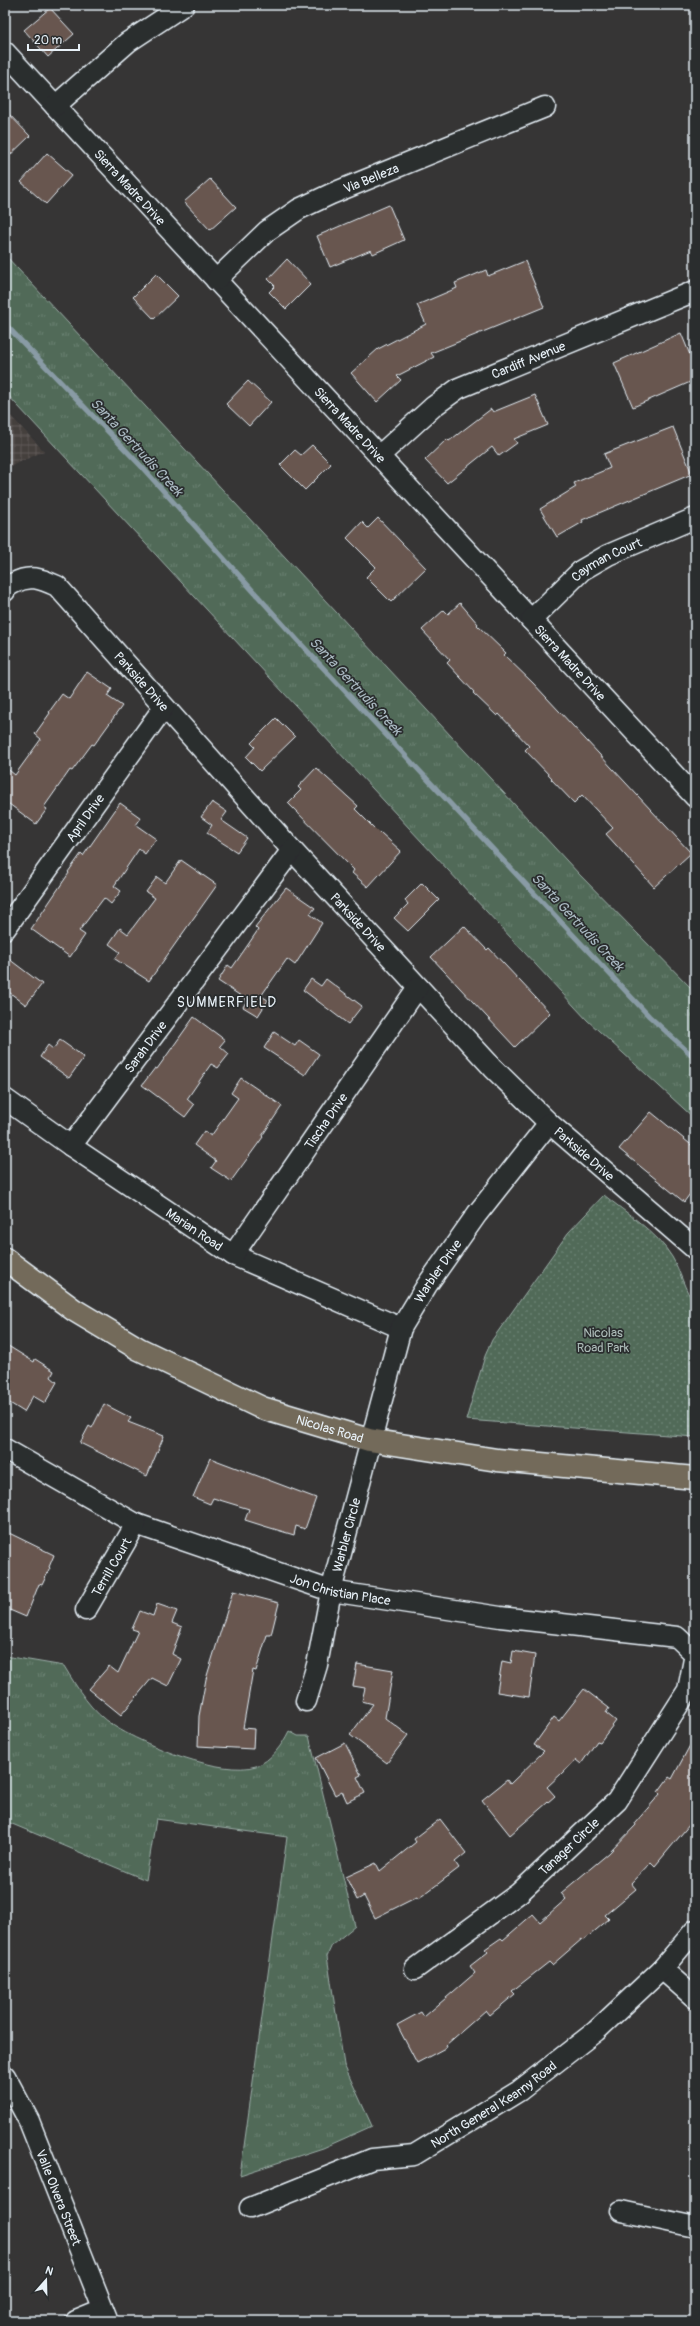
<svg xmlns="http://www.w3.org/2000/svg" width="700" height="2326" font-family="Pangolin,sans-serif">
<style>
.industrial{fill:url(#industrial-grid)}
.grass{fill:url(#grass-tufts);stroke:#9caea8}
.park{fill:url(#park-dots);stroke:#9caea8}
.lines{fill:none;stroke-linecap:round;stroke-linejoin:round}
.stream{stroke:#899ba5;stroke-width:5}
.building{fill:#675650;stroke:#e8f1f8}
.minor-casing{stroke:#e8f1f8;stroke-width:23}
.major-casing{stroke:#e8f1f8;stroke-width:25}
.minor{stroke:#2a2d2e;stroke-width:20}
.major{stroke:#736b5a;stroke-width:22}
.labels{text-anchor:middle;stroke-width:3.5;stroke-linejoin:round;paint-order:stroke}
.street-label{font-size:13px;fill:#e8f1f8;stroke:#2a2d2e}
.park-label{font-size:13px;fill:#acbbb8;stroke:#2a2d2e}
.water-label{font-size:14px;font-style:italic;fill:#a9b8c1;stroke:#2a2d2e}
.neighbourhood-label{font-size:14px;letter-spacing:1px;fill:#e8f1f8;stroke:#2a2d2e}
</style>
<defs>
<pattern id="industrial-grid" width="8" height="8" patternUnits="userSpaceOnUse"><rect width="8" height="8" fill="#453f3d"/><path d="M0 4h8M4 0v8" fill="none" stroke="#605b5a"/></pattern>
<pattern id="grass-tufts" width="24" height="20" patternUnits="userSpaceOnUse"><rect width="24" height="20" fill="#516b59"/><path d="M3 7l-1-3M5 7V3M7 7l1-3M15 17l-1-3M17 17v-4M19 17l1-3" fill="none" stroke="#6a8172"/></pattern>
<pattern id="park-dots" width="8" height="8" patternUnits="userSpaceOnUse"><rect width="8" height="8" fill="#516b59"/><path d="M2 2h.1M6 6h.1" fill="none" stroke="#6a8172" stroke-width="1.8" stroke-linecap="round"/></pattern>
</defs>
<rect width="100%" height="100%" fill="#363535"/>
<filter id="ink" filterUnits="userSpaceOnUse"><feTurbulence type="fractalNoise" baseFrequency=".025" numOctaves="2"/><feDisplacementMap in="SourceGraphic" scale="8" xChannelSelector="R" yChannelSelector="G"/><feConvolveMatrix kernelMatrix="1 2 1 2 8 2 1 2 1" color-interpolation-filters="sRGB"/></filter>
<g filter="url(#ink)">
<path class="industrial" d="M 5,410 L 44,451 L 5,469 Z"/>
<g class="grass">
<path d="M 5,255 L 579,874 L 695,992 L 695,1119 L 587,1020 L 5,392 Z"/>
<path d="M 5,1656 L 64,1666 C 78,1689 91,1712 114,1726 C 144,1745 222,1777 256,1766 C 271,1761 282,1745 289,1731 L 298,1736 L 309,1736 L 355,1926 L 332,1945 L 327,1956 L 344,2065 L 372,2126 L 323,2148 L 240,2175 L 287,1837 L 156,1819 L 146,1880 L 5,1821 Z"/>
</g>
<path class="park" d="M 604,1195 C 626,1213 657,1232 672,1257 C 681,1272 684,1290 695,1304 L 695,1437 L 466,1420 L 485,1356 L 492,1340 L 568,1233 Z"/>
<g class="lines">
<path class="stream" d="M 5,324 L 141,466 L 299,642 L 649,1016 L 695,1058"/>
</g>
<g class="building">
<path d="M 50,8 L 74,34 L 48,57 L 24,30 Z"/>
<path d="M 5,110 L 30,136 L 5,160 Z"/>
<path d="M 47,153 L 72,175 L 46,204 L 21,182 Z"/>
<path d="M 210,179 L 236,207 L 210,230 L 184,202 Z"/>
<path d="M 389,205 L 404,240 L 373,254 L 371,250 L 330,267 L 317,236 Z"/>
<path d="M 287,259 L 311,284 L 286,309 L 269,292 L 275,286 L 268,279 Z"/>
<path d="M 525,261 L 544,307 L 431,353 L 434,357 L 397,376 L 401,380 L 377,402 L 351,373 L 378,349 L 426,324 L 417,305 L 457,288 L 455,283 L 486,270 L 488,276 Z"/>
<path d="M 156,274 L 178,296 L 154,319 L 133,297 Z"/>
<path d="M 681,333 L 695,367 L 695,380 L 633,407 L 614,363 Z"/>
<path d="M 248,381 L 271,402 L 249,426 L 226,404 Z"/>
<path d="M 535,395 L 548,425 L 514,439 L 517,443 L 499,456 L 492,447 L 447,483 L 425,460 L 447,439 L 449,441 L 491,409 L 493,412 Z"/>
<path d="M 673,427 L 692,474 L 582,520 L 583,522 L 557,537 L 540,509 L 576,487 L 574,483 L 610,468 L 604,454 Z"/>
<path d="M 312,445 L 331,464 L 305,490 L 280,465 L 295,450 L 301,455 Z"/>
<path d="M 378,518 L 426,568 L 391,602 L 366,577 L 376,567 L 347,538 L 362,522 L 368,528 Z"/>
<path d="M 460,603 L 478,624 L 477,625 L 506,653 L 504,655 L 533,683 L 691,853 L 654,887 L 606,834 L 613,828 L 582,795 L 574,803 L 551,779 L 552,778 L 525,750 L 529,746 L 499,714 L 497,716 L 473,693 L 474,692 L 447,663 L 450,660 L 422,630 L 444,610 L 448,614 Z"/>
<path d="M 87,672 L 112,689 L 107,696 L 122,706 L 94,745 L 92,744 L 72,771 L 70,770 L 44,807 L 47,809 L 36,824 L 5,801 L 5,767 L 15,775 L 41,739 L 35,734 L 50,713 L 49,712 L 62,694 L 69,699 Z"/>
<path d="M 276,718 L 295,737 L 260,771 L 246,757 L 255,747 L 251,743 Z"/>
<path d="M 316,768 L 358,806 L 355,809 L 380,834 L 381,833 L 401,851 L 368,887 L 352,873 L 354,870 L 288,803 L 301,790 L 298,787 Z"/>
<path d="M 212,802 L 227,812 L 221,820 L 247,838 L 237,852 L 207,833 L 212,825 L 201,817 Z"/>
<path d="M 120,803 L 141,818 L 136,825 L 156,839 L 145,854 L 139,849 L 114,886 L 121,891 L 111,904 L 104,898 L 79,931 L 85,935 L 70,957 L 31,929 L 69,873 L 68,872 L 81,854 L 83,856 Z"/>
<path d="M 181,860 L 217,885 L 149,981 L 115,959 L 120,952 L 109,944 L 120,928 L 128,934 L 155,898 L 146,892 L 157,877 L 165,883 Z"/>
<path d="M 422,883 L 439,900 L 408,931 L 394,918 L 408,904 L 405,900 Z"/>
<path d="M 286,888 L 315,908 L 310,914 L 322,923 L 295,965 L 287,959 L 261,996 L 268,1000 L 258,1016 L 243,1007 L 247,1000 L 218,981 L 228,965 L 232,968 L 258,930 L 255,927 Z"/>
<path d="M 464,926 L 487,950 L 489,948 L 550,1013 L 515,1047 L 431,957 Z"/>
<path d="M 5,956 L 42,984 L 26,1005 L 5,989 Z"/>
<path d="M 311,979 L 321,986 L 326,979 L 362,1006 L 348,1024 L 303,990 Z"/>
<path d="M 194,1017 L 225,1040 L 220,1046 L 229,1054 L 218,1068 L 211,1064 L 187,1099 L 194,1105 L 185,1117 L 142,1085 L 155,1068 L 157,1069 Z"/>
<path d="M 274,1032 L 295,1046 L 299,1040 L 319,1054 L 305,1075 L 264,1048 Z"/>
<path d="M 60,1040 L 84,1057 L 69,1078 L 40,1057 L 48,1045 L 53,1049 Z"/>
<path d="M 241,1078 L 282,1106 L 262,1136 L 263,1137 L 231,1181 L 211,1168 L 216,1161 L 194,1145 L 204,1131 L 211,1136 L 238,1098 L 231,1093 Z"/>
<path d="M 651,1112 L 695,1148 L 695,1187 L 684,1202 L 619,1149 Z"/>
<path d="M 5,1344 L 34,1362 L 35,1359 L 54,1371 L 51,1377 L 57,1382 L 45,1403 L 33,1396 L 24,1412 L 5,1400 Z"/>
<path d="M 104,1404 L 131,1418 L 128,1422 L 164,1436 L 147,1476 L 80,1443 L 89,1426 L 92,1428 Z"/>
<path d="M 210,1458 L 316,1498 L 305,1529 L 296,1526 L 294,1535 L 264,1526 L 245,1520 L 249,1509 L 213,1498 L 210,1504 L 193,1497 Z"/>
<path d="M 9,1533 L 54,1555 L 49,1567 L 50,1568 L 42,1585 L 39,1584 L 26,1617 L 5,1608 L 5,1542 Z"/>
<path d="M 233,1591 L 279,1603 L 271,1635 L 267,1635 L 256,1671 L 253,1670 L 243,1728 L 254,1729 L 253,1749 L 198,1746 L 199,1716 L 206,1679 Z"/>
<path d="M 157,1604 L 177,1611 L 172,1623 L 182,1627 L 172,1654 L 181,1659 L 168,1686 L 152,1678 L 121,1715 L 89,1689 L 109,1666 L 118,1673 L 138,1631 L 132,1629 L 140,1611 L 153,1616 Z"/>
<path d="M 513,1651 L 535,1655 L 529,1697 L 497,1692 L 502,1661 L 511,1663 Z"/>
<path d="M 357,1664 L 393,1670 L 385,1718 L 408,1735 L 387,1763 L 350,1735 L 373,1704 L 362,1701 L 365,1688 L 353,1686 Z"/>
<path d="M 584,1689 L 609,1708 L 606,1713 L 616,1721 L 600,1742 L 597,1741 L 581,1764 L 576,1760 L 547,1787 L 555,1796 L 510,1835 L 482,1800 L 507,1780 L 510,1784 L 544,1751 L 534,1745 L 554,1717 L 559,1721 Z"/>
<path d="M 695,1736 L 695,1818 L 655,1866 L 651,1862 L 631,1883 L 636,1889 L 605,1915 L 609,1919 L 583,1941 L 582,1939 L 552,1965 L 549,1962 L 512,1991 L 515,1994 L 490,2015 L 486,2010 L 446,2045 L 447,2047 L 417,2063 L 397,2025 L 421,2012 L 424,2017 L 475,1973 L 470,1966 L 488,1952 L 485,1949 L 501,1938 L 503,1940 L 533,1914 L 540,1922 L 566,1899 L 561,1893 L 609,1853 L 636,1825 L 635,1823 L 660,1794 L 658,1792 L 669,1777 L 672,1779 Z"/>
<path d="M 345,1743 L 361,1775 L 357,1777 L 365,1793 L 347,1802 L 342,1791 L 335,1795 L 316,1758 Z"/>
<path d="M 440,1819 L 466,1853 L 455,1862 L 459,1868 L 418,1899 L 417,1897 L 375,1918 L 364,1896 L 357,1900 L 346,1877 L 376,1863 L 380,1871 L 416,1842 L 414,1839 Z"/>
</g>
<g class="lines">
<g class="minor-casing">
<g id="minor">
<path id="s1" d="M 5,52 L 695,797"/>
<path d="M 55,106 L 128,42 L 184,5"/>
<path id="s2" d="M 216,280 L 267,231 L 299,209 L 331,194 L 545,107"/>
<path id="s3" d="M 379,456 L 434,406 L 459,388 L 695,291"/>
<path id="s4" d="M 5,591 C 7,586 10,585 14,583 C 30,574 41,579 57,586 L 292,850 L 493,1068 L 549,1123 L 695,1249"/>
<path id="s5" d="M 531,620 L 582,570 L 608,555 L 695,518"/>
<path id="s6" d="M 5,929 L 164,707"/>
<path id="s7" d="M 5,1099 L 71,1146 L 233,1255 L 401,1328"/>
<path id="s8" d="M 71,1146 L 292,850"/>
<path id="s9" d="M 233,1255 L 418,987"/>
<path id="s10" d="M 5,1449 L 136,1524 L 331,1591 L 500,1617 L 677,1637 L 695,1654"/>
<path id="s11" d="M 86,1610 L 136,1524"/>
<path id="s12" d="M 306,1701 L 317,1665 L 331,1591 L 401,1328 L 427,1285 L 477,1214 L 549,1123"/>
<path id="s13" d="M 415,1969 L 519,1893 L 617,1801 L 688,1690 L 695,1654"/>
<path d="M 662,1969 L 695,1998"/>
<path id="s14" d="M 5,2076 L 29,2121 L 108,2321"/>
<path id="s15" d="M 250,2208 L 372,2159 L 414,2155 L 519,2091 L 596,2031 L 662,1969 L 695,1930"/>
<path d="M 621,2211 L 695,2227"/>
<path d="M 76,2321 L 103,2310"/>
</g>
</g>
<g class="major-casing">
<g id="major">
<path id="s16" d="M 5,1259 L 74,1310 L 139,1349 L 262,1408 L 369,1440 L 497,1460 L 695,1478"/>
</g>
</g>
<use href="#minor" class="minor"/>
<use href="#major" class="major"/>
</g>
</g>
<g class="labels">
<g class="street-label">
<text dy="5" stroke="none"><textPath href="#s2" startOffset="188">Via Belleza</textPath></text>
<text dy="5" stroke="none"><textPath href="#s1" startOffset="184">Sierra Madre Drive</textPath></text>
<text dy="5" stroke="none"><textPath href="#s3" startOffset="180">Cardiff Avenue</textPath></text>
<text dy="5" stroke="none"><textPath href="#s1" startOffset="508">Sierra Madre Drive</textPath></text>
<text dy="5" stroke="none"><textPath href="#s5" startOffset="98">Cayman Court</textPath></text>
<text dy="5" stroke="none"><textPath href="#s1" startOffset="832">Sierra Madre Drive</textPath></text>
<text dy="5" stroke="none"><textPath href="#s4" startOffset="185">Parkside Drive</textPath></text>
<text dy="5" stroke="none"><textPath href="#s6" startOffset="137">April Drive</textPath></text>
<text dy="5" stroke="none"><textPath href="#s4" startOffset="509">Parkside Drive</textPath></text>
<text dy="5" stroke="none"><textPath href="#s8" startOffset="124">Sarah Drive</textPath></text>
<text dy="5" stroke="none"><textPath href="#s9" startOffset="163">Tischa Drive</textPath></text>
<text dy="5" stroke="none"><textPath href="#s4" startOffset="833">Parkside Drive</textPath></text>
<text dy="5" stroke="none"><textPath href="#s7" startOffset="230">Marian Road</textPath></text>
<text dy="5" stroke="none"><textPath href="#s12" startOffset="453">Warbler Drive</textPath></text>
<text dy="5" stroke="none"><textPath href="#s16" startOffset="369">Nicolas Road</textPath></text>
<text dy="5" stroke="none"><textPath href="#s12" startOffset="171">Warbler Circle</textPath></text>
<text dy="5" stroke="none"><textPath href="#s11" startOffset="50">Terrill Court</textPath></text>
<text dy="5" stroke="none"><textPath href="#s10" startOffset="366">Jon Christian Place</textPath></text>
<text dy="5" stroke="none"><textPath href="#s13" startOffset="197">Tanager Circle</textPath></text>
<text dy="5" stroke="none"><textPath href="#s15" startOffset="268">North General Kearny Road</textPath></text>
<text dy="5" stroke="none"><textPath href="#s14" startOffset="133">Valle Olvera Street</textPath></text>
</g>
<g class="park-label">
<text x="603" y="1337">Nicolas<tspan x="603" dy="15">Road Park</tspan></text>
</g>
<g class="water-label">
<text transform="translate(137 447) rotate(47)" y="5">Santa Gertrudis Creek</text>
<text transform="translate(356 686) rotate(47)" y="5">Santa Gertrudis Creek</text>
<text transform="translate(578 922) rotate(47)" y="5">Santa Gertrudis Creek</text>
</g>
<g class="neighbourhood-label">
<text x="227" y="1007">SUMMERFIELD</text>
</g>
</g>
<rect width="700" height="2326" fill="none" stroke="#2a2d2e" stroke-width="20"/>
<rect x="10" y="10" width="680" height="2306" fill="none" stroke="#e8f1f8" stroke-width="1.5" filter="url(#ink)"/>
<g transform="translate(46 2280) rotate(20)" stroke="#2a2d2e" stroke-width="3" paint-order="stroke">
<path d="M0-3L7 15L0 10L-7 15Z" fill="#e8f1f8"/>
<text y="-6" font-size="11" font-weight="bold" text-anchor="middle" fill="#e8f1f8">N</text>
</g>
<path d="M28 44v6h51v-6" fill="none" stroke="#e8f1f8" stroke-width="2"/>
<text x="34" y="44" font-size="12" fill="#e8f1f8" stroke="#2a2d2e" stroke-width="3" paint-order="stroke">20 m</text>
</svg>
